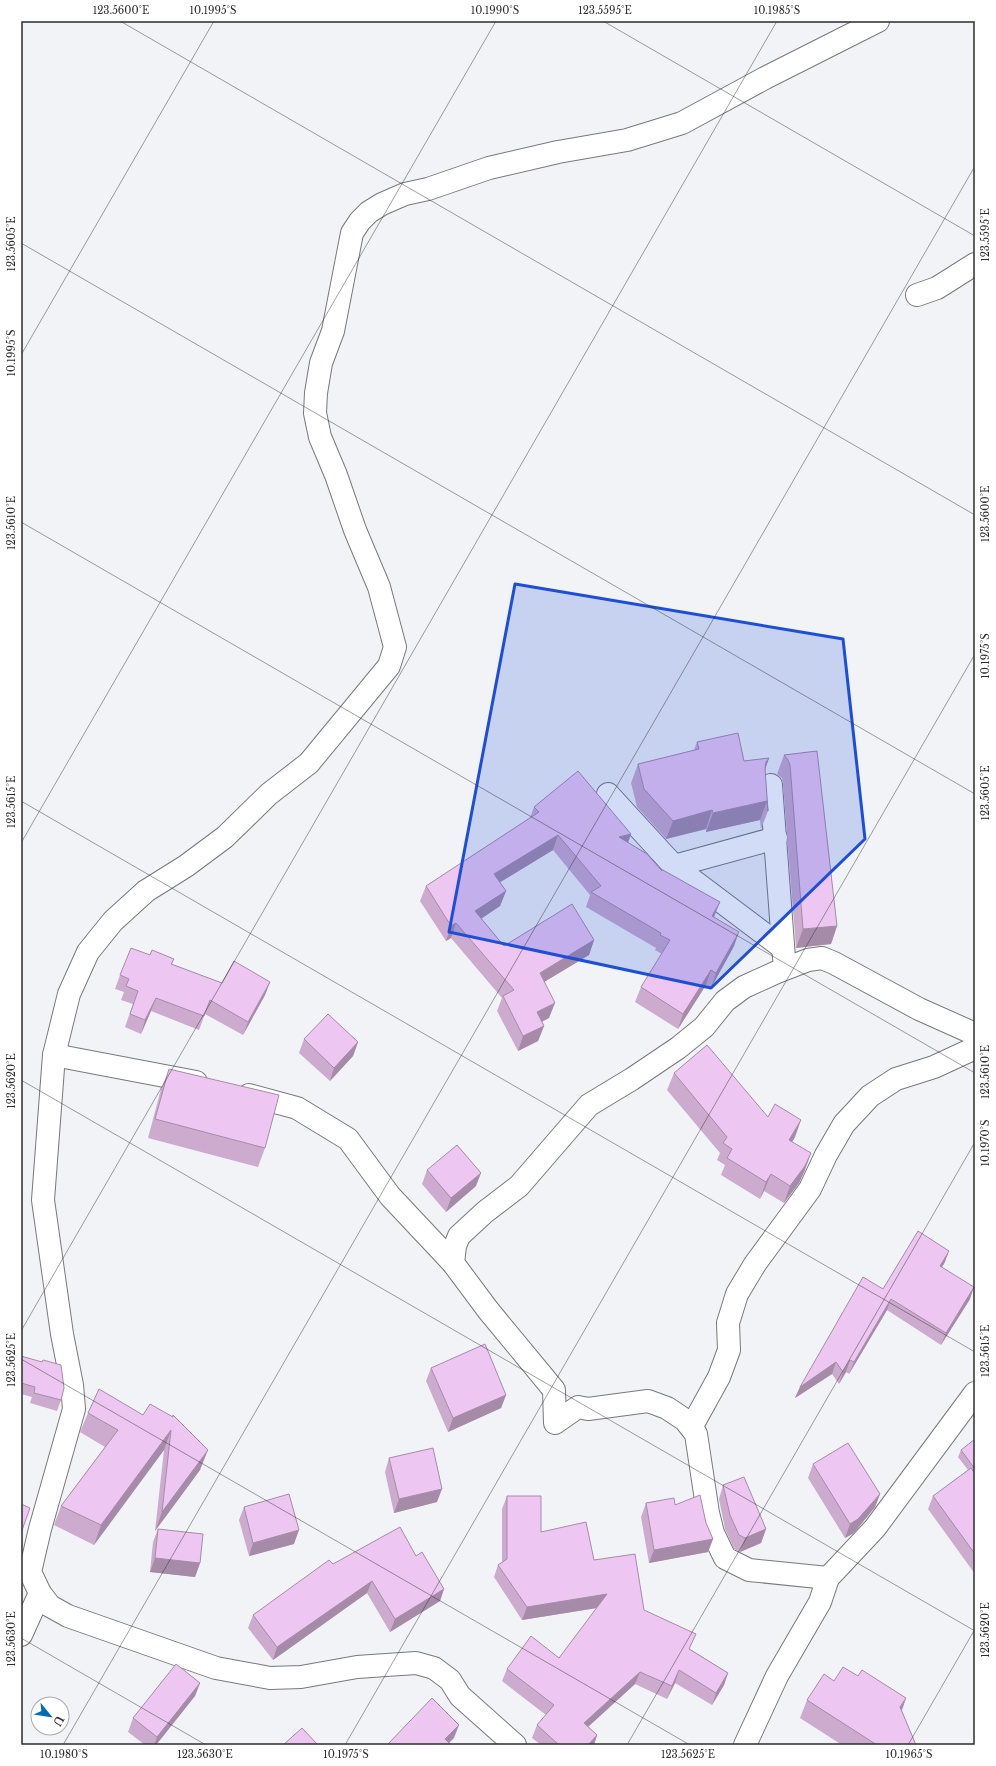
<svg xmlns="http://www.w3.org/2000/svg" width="996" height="1766" font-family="'Libre Baskerville',serif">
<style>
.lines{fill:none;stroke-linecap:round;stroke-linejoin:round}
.minor-casing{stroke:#79797d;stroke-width:24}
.minor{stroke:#fff;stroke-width:22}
.wall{fill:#ccabcf}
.shaded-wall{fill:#a68ba9}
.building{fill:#edc7f1;stroke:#a68ba9}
.marked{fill:#1d4ed8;fill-opacity:0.2;stroke:#1d4ed8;stroke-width:3;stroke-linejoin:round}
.ticks{fill:none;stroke:#2d2d2e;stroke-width:1;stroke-opacity:0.45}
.neatline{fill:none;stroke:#2d2d2e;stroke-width:1.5}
.ticks-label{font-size:10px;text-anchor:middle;fill:#2d2d2e}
</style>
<rect width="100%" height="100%" fill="#f2f3f7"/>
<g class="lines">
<g class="minor-casing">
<g id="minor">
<path d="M 917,295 L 937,288 L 975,264"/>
<path d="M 771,785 L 784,958"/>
<path d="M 608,794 L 674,866"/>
<path d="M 776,838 L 674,866 L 783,948"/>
<path d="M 54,1055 L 196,1082"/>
<path d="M 249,1095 L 297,1108 L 348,1139 L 390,1196 L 453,1263"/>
<path d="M 692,1426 L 719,1377 L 729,1350 L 728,1323 L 737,1294 L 755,1264 L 810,1189 L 826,1155 L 844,1124 L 870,1096 L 896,1079 L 934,1067 L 975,1048"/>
<path d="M 828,1578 L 749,1570 L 725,1558 L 713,1533 L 708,1513 L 696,1434 L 685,1420 L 667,1408 L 648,1401 L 588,1409 L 578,1407 L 555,1423 L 554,1390 L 488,1310 L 453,1263 L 455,1246 L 459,1236 L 485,1212 L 519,1186 L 589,1105 L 632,1079 L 678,1048 L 704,1027 L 725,1001 L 744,987 L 777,972 L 808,960 L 822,958 L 834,963 L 919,1009 L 975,1034"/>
<path d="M 21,1635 L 40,1593"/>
<path d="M 515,1745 L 460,1696 L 450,1680 L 434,1668 L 416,1663 L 357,1667 L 301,1677 L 270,1678 L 216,1668 L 68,1616 L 50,1606 L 40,1593 L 30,1572 L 40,1529 L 74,1409 L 72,1385 L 62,1334 L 43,1200 L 54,1055 L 69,994 L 88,952 L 113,921 L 146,891 L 186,866 L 225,837 L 269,794 L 309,763 L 389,666 L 395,647 L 379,587 L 355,530 L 336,475 L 320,437 L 315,413 L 316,393 L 321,363 L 333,331 L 352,233 L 360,221 L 369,212 L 382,204 L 405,194 L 428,189 L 489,168 L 558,152 L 627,140 L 682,123 L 765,78 L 878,21"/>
<path d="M 745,1745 L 777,1676 L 820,1602 L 828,1578 L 875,1528 L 975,1393"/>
</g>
</g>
<use href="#minor" class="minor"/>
</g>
<g class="wall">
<path d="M 697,742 L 744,761 L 769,758 L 765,769 L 768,811 L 761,829 L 760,820 L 706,832 L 706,829 L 666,839 L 637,807 L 631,783 L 638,764 L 694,750 Z"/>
<path d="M 817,751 L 837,926 L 831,944 L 796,948 L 783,784 L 782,778 L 777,774 L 784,755 Z"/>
<path d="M 534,807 L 628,843 L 661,870 L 661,869 L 714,917 L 734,946 L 711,988 L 706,985 L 678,1029 L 635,1002 L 641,987 L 662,954 L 655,950 L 656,948 L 586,907 L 590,895 L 553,850 L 500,882 L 506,891 L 500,906 L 481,919 L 504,946 L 594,940 L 589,955 L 544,982 L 549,1018 L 542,1022 L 544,1026 L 538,1041 L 518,1051 L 497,1011 L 502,998 L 451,938 L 446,941 L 420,901 L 426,886 L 530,818 Z"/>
<path d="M 150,955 L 174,959 L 172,964 L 222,983 L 270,982 L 265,995 L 243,1035 L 205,1014 L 199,1030 L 151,1011 L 141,1034 L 125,1027 L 133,1004 L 121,1000 L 124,992 L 115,989 L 120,975 Z"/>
<path d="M 304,1039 L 358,1042 L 353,1056 L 330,1081 L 299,1053 Z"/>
<path d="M 169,1069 L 265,1148 L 258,1167 L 148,1138 L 161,1089 Z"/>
<path d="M 674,1073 L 768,1117 L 795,1137 L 792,1142 L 805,1170 L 799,1183 L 784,1203 L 764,1191 L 760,1199 L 721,1175 L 725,1165 L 717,1160 L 720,1153 L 667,1090 Z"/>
<path d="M 427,1170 L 476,1186 L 446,1212 L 422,1184 Z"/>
<path d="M 945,1262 L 942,1267 L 970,1299 L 941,1345 L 887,1310 L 849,1374 L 846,1372 L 839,1384 L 832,1374 L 795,1398 L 800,1387 L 883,1289 Z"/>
<path d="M 21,1356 L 61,1400 L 57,1411 L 30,1403 L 32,1397 L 21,1394 Z"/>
<path d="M 431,1368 L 506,1395 L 501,1408 L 448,1432 L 426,1381 Z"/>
<path d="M 88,1413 L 143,1415 L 172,1417 L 173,1415 L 200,1470 L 155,1531 L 164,1450 L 94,1545 L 54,1525 L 61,1506 L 105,1447 L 80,1432 Z"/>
<path d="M 975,1439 L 975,1574 L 928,1509 L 933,1496 L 968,1470 L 958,1457 L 961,1450 Z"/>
<path d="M 389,1458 L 437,1502 L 394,1513 L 385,1472 Z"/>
<path d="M 813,1464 L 880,1494 L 875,1507 L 854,1533 L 845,1538 L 808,1478 Z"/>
<path d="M 723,1485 L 766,1529 L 761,1543 L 740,1552 L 734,1549 L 725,1529 L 719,1499 Z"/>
<path d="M 507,1496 L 541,1532 L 594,1560 L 644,1610 L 690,1649 L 728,1673 L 724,1685 L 712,1705 L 675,1683 L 667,1699 L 635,1684 L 588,1727 L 597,1735 L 594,1745 L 541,1745 L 532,1738 L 537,1725 L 546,1715 L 502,1681 L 507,1669 L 559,1658 L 597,1608 L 522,1620 L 494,1577 L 498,1565 L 502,1562 L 502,1509 Z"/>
<path d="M 646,1503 L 675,1505 L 706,1523 L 713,1539 L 708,1552 L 649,1563 L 641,1517 Z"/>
<path d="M 244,1507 L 294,1544 L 249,1556 L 239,1520 Z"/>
<path d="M 158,1529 L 200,1563 L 195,1577 L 150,1572 L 153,1542 Z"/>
<path d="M 416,1556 L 444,1589 L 440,1601 L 390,1632 L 367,1593 L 273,1660 L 248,1628 L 253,1615 L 333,1564 Z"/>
<path d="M 858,1676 L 906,1698 L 902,1711 L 916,1745 L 842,1745 L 800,1718 L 807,1700 L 834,1681 Z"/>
<path d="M 200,1683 L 195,1696 L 156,1745 L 145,1745 L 128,1732 L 133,1718 Z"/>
</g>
<g class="shaded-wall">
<path d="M 769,758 L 763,776 L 766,762 Z"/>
<path d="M 767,801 L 760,820 L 706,832 L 713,813 Z"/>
<path d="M 712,810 L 706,829 L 666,839 L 673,821 Z"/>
<path d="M 631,834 L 626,849 L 619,837 Z"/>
<path d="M 558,835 L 553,850 L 489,889 L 494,874 Z"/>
<path d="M 506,891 L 500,906 L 470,926 L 475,911 Z"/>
<path d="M 720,902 L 714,917 L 707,931 L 712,916 Z"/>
<path d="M 456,923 L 451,938 L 446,941 L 451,926 Z"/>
<path d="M 837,926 L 831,944 L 796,948 L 803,929 Z"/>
<path d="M 739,932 L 734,946 L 711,988 L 716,973 Z"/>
<path d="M 594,940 L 589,955 L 534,988 L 540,973 Z"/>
<path d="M 711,970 L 706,985 L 678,1029 L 683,1014 Z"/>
<path d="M 270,982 L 265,995 L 243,1035 L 248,1022 Z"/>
<path d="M 156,998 L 151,1011 L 141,1034 L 145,1020 Z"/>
<path d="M 555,1003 L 549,1018 L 531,1027 L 537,1012 Z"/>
<path d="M 544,1026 L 538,1041 L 518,1051 L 523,1036 Z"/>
<path d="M 358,1042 L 353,1056 L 330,1081 L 334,1068 Z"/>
<path d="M 801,1120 L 795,1137 L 783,1157 L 789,1140 Z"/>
<path d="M 811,1153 L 805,1170 L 799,1183 L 784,1203 L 790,1186 Z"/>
<path d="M 481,1173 L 476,1186 L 446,1212 L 451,1198 Z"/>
<path d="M 771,1174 L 764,1191 L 760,1199 L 766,1182 Z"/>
<path d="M 949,1251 L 945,1262 L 936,1277 L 940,1266 Z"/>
<path d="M 974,1287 L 970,1299 L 941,1345 L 946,1333 Z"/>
<path d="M 891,1299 L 887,1310 L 849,1374 L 854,1362 Z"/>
<path d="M 850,1360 L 846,1372 L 839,1384 L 843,1372 Z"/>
<path d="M 836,1362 L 832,1374 L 795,1398 L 800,1387 Z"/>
<path d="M 506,1395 L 501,1408 L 448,1432 L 453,1418 Z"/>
<path d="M 171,1430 L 164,1450 L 94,1545 L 101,1525 Z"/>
<path d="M 208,1450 L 200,1470 L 155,1531 L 162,1512 Z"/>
<path d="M 442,1489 L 437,1502 L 394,1513 L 399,1499 Z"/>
<path d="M 880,1494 L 875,1507 L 854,1533 L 845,1538 L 850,1524 Z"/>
<path d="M 766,1529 L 761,1543 L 740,1552 L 745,1538 Z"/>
<path d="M 299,1530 L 294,1544 L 249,1556 L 253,1543 Z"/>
<path d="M 713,1539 L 708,1552 L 649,1563 L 654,1550 Z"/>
<path d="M 155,1558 L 200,1563 L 195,1577 L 150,1572 Z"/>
<path d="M 372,1581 L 367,1593 L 273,1660 L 277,1647 Z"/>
<path d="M 444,1589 L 440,1601 L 390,1632 L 395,1619 Z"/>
<path d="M 607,1594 L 603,1607 L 522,1620 L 527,1607 Z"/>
<path d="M 679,1670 L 675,1683 L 667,1699 L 672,1686 Z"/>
<path d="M 640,1672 L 635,1684 L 579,1735 L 584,1723 Z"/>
<path d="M 728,1673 L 724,1685 L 712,1705 L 716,1693 Z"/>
<path d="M 200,1683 L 195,1696 L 156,1745 L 154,1745 L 157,1737 Z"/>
<path d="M 906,1698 L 899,1717 L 900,1707 Z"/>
<path d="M 459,1725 L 454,1738 L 447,1745 L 445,1739 Z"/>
<path d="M 597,1735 L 594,1745 L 588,1745 Z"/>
</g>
<g class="building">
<path d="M 738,733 L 744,761 L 769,758 L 766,762 L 765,768 L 768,811 L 767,801 L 713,813 L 712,810 L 673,821 L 644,789 L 638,764 L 699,749 L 697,742 Z"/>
<path d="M 817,751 L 837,926 L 803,929 L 790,765 L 788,760 L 784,755 Z"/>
<path d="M 578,771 L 631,834 L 619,837 L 647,854 L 662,871 L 661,869 L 720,902 L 712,916 L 739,932 L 716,973 L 711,970 L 683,1014 L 641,987 L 670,940 L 660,935 L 661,933 L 591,892 L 601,886 L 558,835 L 494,874 L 506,891 L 475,911 L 504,946 L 572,904 L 594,940 L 540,973 L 555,1003 L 537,1012 L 544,1026 L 523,1036 L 503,996 L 514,990 L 456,923 L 451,926 L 426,886 L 539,812 L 534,807 Z"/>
<path d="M 131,948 L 150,955 L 152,950 L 174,959 L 171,964 L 222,983 L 234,961 L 270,982 L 248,1022 L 210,1000 L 204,1016 L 156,998 L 145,1020 L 130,1014 L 138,991 L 126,986 L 129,979 L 120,975 Z"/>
<path d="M 328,1014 L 358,1042 L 334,1068 L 304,1039 Z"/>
<path d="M 707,1045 L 768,1117 L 775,1104 L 801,1120 L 789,1140 L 811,1153 L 805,1166 L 790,1186 L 771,1174 L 766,1182 L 727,1158 L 732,1149 L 723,1143 L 727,1137 L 674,1073 Z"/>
<path d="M 169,1069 L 279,1095 L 265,1148 L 155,1119 Z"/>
<path d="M 457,1145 L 481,1173 L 451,1198 L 427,1170 Z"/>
<path d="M 918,1231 L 949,1251 L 940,1266 L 974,1287 L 946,1333 L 891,1299 L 854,1362 L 850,1360 L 843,1372 L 836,1362 L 800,1387 L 863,1277 L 883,1289 Z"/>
<path d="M 485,1344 L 506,1395 L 453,1418 L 431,1368 Z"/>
<path d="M 21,1356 L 42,1362 L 43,1360 L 61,1365 L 64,1388 L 61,1400 L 34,1393 L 35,1387 L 21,1383 Z"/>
<path d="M 99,1389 L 143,1415 L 150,1404 L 173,1417 L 173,1415 L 208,1450 L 162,1512 L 171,1430 L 101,1525 L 61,1506 L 118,1430 L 88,1413 Z"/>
<path d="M 975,1439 L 975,1469 L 961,1450 Z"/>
<path d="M 848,1443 L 880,1494 L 858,1519 L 850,1524 L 813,1464 Z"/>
<path d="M 433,1448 L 442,1489 L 399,1499 L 389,1458 Z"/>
<path d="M 971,1468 L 975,1474 L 975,1554 L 933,1496 Z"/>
<path d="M 744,1477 L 766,1529 L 745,1538 L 739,1535 L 730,1515 L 723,1485 Z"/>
<path d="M 289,1494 L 299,1530 L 253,1543 L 244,1507 Z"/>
<path d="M 700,1495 L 706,1523 L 713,1539 L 654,1550 L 646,1503 L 674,1498 L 675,1505 Z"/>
<path d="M 507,1496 L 541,1496 L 541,1532 L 586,1522 L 594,1560 L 635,1554 L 644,1610 L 696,1634 L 689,1649 L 728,1673 L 716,1693 L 679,1670 L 672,1686 L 640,1672 L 584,1723 L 597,1735 L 588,1745 L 559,1745 L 537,1725 L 554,1705 L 507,1669 L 531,1636 L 559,1658 L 607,1594 L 527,1607 L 498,1565 L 507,1559 Z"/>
<path d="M 21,1504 L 30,1508 L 21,1533 Z"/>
<path d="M 400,1527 L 416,1556 L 422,1552 L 444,1589 L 395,1619 L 372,1581 L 277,1647 L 253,1615 L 329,1560 L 333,1564 Z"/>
<path d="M 158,1529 L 203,1534 L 200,1563 L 155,1558 Z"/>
<path d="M 176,1664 L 200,1683 L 157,1737 L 133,1718 Z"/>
<path d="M 843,1667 L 858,1676 L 862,1670 L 906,1698 L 900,1707 L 916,1745 L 877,1745 L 807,1700 L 824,1674 L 834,1681 Z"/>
<path d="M 432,1698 L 459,1725 L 445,1739 L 451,1745 L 387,1745 Z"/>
<path d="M 302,1728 L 318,1745 L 283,1745 Z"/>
</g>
<path class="marked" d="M 515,584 L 843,639 L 865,839 L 711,988 L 449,932 Z"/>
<path class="ticks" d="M 120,21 L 975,515M 603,21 L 975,236M 21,243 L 975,794M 21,355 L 214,21M 21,522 L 975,1073M 21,801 L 975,1352M 21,843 L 496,21M 21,1080 L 975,1631M 21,1331 L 777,21M 21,1359 L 690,1745M 21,1638 L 206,1745M 63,1745 L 975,166M 345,1745 L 975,654M 627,1745 L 975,1142M 908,1745 L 975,1629"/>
<rect width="996" height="1766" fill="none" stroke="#ffffff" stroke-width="44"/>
<g transform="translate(50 1716) rotate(120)"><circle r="19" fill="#ffffff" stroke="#ababab"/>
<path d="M0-3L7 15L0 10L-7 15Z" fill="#026cb8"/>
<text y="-6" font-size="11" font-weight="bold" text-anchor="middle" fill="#2d2d2e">U</text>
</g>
<rect x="22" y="22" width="952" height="1722" class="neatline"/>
<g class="ticks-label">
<text x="121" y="14">123.5600°E</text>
<text x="213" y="14">10.1995°S</text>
<text x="495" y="14">10.1990°S</text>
<text x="605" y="14">123.5595°E</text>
<text x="777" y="14">10.1985°S</text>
<text transform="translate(985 235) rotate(-90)" y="4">123.5595°E</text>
<text transform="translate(11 244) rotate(-90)" y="4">123.5605°E</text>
<text transform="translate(11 353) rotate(-90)" y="4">10.1995°S</text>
<text transform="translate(985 514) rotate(-90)" y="4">123.5600°E</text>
<text transform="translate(11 523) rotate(-90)" y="4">123.5610°E</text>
<text transform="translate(985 656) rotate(-90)" y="4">10.1975°S</text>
<text transform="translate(985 793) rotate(-90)" y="4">123.5605°E</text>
<text transform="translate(11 802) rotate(-90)" y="4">123.5615°E</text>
<text transform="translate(985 1072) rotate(-90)" y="4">123.5610°E</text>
<text transform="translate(11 1081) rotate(-90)" y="4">123.5620°E</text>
<text transform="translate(985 1143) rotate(-90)" y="4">10.1970°S</text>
<text transform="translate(985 1351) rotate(-90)" y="4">123.5615°E</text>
<text transform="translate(11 1360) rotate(-90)" y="4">123.5625°E</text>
<text transform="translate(985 1630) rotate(-90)" y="4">123.5620°E</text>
<text transform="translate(11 1639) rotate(-90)" y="4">123.5630°E</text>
<text x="64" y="1758">10.1980°S</text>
<text x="205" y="1758">123.5630°E</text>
<text x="346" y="1758">10.1975°S</text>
<text x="688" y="1758">123.5625°E</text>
<text x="909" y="1758">10.1965°S</text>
</g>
</svg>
